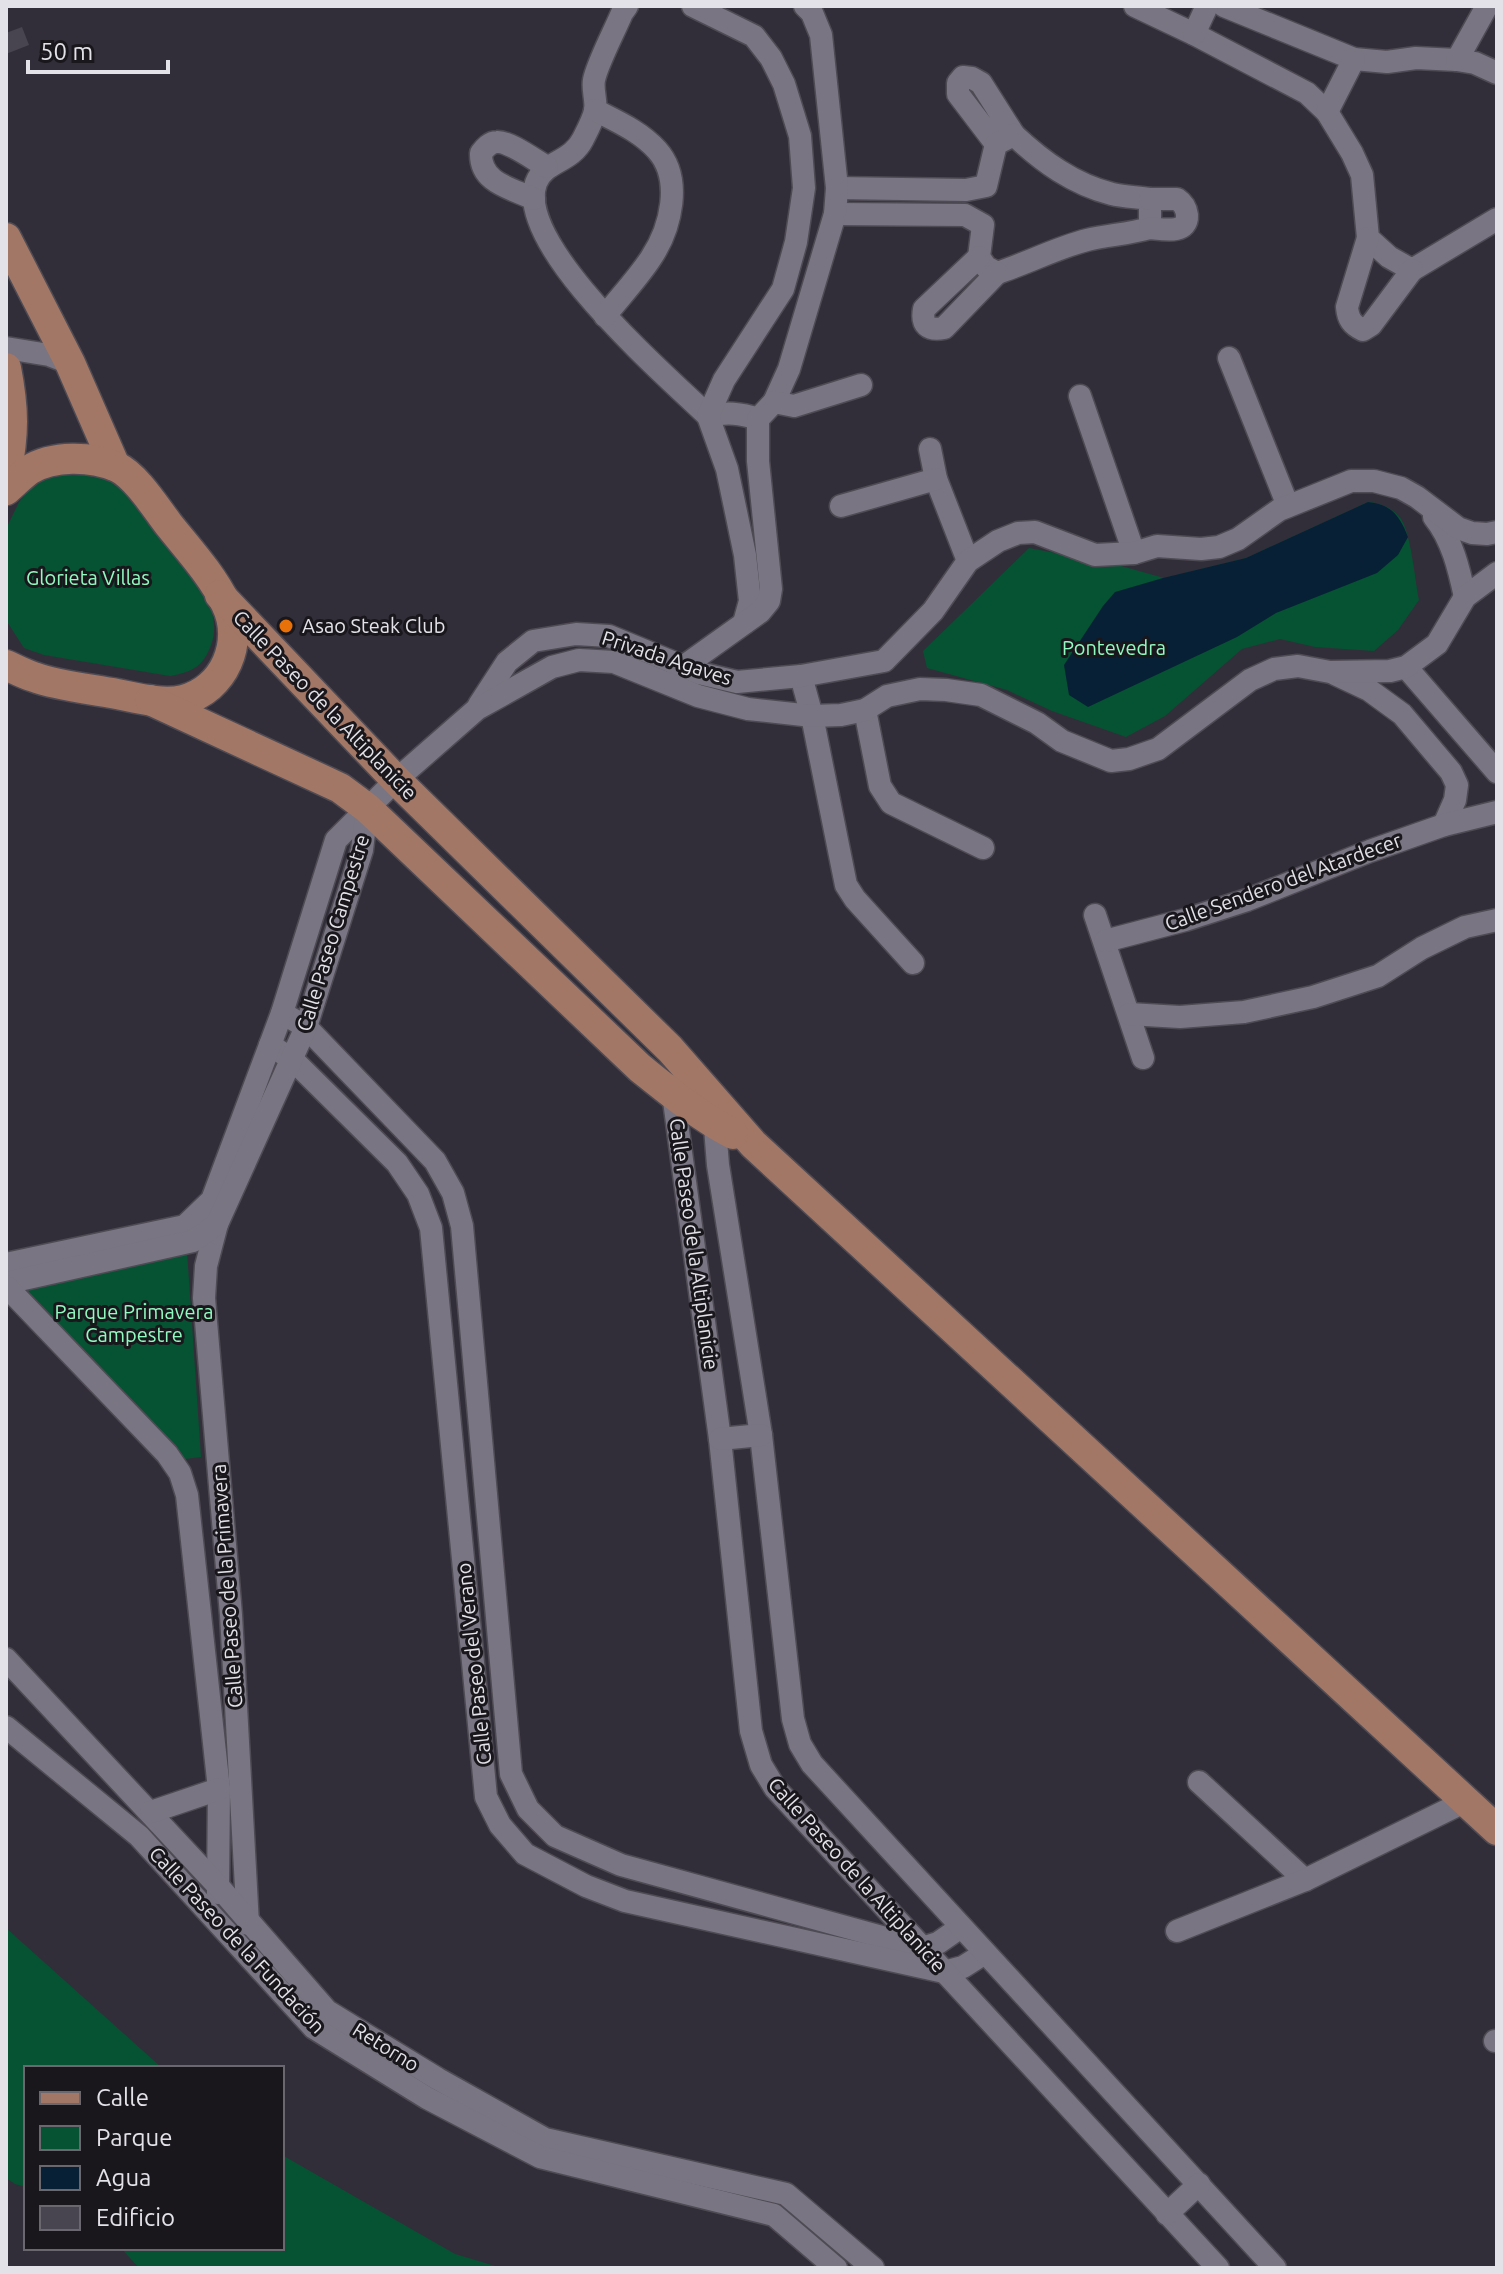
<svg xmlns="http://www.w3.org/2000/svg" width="1503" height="2274" font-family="Ubuntu,sans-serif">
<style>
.green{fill:#055333}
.water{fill:#082036}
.building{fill:#484450}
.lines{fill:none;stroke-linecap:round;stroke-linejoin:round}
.minor-casing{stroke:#4f4b54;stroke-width:25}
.major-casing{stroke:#4f4b54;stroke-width:33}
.minor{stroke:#797582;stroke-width:22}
.major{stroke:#a27765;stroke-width:30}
.food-dot{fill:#e8710a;stroke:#19171c;stroke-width:3}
.labels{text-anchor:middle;stroke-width:6;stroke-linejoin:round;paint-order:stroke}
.park-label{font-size:20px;fill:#91fac1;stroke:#19171c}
.poi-label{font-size:20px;fill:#e4e2e9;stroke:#19171c;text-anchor:start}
.street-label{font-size:20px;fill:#e4e2e9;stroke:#19171c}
</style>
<rect width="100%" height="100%" fill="#322e39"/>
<g class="green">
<path d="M 62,471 C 82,471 99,470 116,481 C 128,488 148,521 157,534 C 180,564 227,603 211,645 C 203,667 192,672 170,676 L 44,655 L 24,648 L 6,620 L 6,529 L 19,502 L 38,481 Z"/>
<path d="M 1368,502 C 1381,503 1393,508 1401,519 C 1411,534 1415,580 1419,600 L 1398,630 L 1374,651 L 1315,647 L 1280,639 L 1242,649 L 1165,716 L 1126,737 L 1052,711 L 1007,690 L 927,668 L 923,651 L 1029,548 L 1114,564 L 1164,578 L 1246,558 Z"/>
<path d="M 187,1251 L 201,1457 L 185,1459 L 20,1289 Z"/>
<path d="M 6,1928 L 162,2068 L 26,2068 L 26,2187 L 15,2184 L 6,2178 Z"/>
<path d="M 282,2155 L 455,2254 L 502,2268 L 139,2268 L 121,2248 L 282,2248 Z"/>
</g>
<path class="water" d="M 1368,502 C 1391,504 1400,516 1408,537 L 1398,555 L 1377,573 L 1276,613 L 1237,637 L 1088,707 L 1069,695 L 1064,665 L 1103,606 L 1115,592 L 1163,578 L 1246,558 Z"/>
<path class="building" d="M 22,27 L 29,45 L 6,54 L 6,33 Z"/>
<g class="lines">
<g class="minor-casing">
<g id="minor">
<path d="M 627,6 L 622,13 C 615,30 597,64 594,80 C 592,90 597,101 595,111 C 593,120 587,131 583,139 C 571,163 544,161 536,183 C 514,245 667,376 708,416 C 727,412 740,413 758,419"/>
<path d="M 693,6 L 754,36 L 771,58 L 784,84 L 800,136 L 804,188 L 796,242 L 783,289 L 724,380 L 708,416 L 727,469 L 745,555 L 750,601 L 744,623"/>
<path d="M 1135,6 L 1194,34 L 1307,93 L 1327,112 L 1352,153 L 1362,175 L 1368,238 L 1389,257 L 1412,270 L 1497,219"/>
<path d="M 1224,6 L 1354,59 L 1387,62 L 1416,58 L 1457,60 L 1475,63 L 1497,73"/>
<path d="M 1194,34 L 1207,6"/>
<path d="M 1457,60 L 1487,6"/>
<path d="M 595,110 C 616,121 640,131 657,150 C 683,179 671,228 651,258 C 638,278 620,297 605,316"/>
<path d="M 1327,112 L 1354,59"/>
<path d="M 996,144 L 958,94 L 958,83 L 963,77 L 972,78 L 981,83 L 1014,135"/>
<path d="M 534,199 C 511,188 480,183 481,153 C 485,148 490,142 497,142 C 509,141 536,161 547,167"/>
<path d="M 835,214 L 965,215 L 983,225 L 979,257 L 986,267 L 997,273 C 1028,263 1056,248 1087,240 C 1108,235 1129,234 1150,228 L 1150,199 C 1138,197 1124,197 1112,194 C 1073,184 1043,162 1014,135 L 996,144 L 986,186 L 966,190 L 837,188"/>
<path d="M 1150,228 C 1162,229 1188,235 1187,215 C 1186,207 1183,203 1177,199 L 1150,199"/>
<path d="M 1368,238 L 1347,307 C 1348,319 1352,325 1363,330 L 1371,325 L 1412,270"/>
<path d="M 979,257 L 924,309 C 921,325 928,331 944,328 L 997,273"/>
<path d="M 6,348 L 49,355 L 70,363"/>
<path d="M 1229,358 L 1288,506"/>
<path d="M 1080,396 L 1134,553"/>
<path d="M 774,402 L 789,369 L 835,214 L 837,188 L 821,35 L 812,13 L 805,6"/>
<path d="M 930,449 L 936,479 L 968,561"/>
<path d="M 841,506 L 936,479"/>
<path d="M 1434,517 C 1452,539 1459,569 1465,597"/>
<path d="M 1406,667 L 1497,772"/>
<path d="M 1335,674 L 1369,690 L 1402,714 L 1451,772 L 1457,785 L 1455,800 L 1444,825"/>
<path d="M 678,675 L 683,667 L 760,612 L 769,601 L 771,589 L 758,461 L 758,419 L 774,402 L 794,406 L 861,385"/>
<path d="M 801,676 L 812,716 L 846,885 L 855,899 L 913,963"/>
<path d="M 479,705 L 507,662 L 533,641 L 576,634 L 609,636 L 699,673 L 737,682 L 801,676 L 884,661 L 933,611 L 968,561 L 998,541 L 1018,533 L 1035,532 L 1095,555 L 1134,553 L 1157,546 L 1201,549 L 1219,547 L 1238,539 L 1279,510 L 1351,481 L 1374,481 L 1401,488 L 1417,497 L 1458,528 L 1472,533 L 1487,534 L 1497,532"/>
<path d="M 865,710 L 880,786 L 891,803 L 983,848"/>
<path d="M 1095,915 L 1143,1058"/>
<path d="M 1105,941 L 1185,920 L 1247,900 L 1370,851 L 1444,825 L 1497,812"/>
<path d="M 282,1013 L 306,1027 L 435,1161 L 453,1193 L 462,1226 L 511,1774 L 528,1809 L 555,1836 L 621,1865 L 922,1948 L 938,1943 L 961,1927"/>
<path d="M 1129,1014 L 1180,1017 L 1244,1012 L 1313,997 L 1378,976 L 1422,948 L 1465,927 L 1497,920"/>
<path d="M 270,1045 L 293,1060 L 397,1163 L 418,1194 L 431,1228 L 486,1797 L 500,1825 L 525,1854 L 586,1886 L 625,1901 L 944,1972 L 963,1967 L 985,1953"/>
<path d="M 672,1086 L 720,1439 L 751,1731 L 761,1765 L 775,1788 L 1218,2268"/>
<path d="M 714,1115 L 718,1165 L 761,1435 L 793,1719 L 800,1744 L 812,1764 L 1275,2268"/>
<path d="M 217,1224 L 206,1266 L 204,1298 L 231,1615 L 248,1924"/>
<path d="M 6,1264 L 185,1226 L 212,1200 L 282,1013 L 336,840 L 396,780 L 477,709 L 552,667 L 579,660 L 614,662 L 698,696 L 748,709 L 812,716 L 841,715 L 865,710 L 887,696 L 920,689 L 946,690 L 981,695 L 1037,723 L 1062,741 L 1111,761 L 1129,759 L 1158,749 L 1250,680 L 1274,669 L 1298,666 L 1330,672 L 1390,671 L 1406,667 L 1437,644 L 1465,597 L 1497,573"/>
<path d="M 6,1283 L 193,1241 L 217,1224 L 306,1027 L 362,850 L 367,808"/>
<path d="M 6,1286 L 167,1454 L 180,1473 L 187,1495 L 219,1789 L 218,1893"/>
<path d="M 720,1439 L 761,1435"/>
<path d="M 6,1659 L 219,1887 L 327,2011 L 438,2079 L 545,2139 L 786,2194 L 873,2268"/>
<path d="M 6,1727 L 139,1836 L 314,2028 L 427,2098 L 540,2157 L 774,2215 L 836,2268"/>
<path d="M 1199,1782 L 1305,1880"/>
<path d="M 151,1812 L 219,1789"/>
<path d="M 1177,1931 L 1305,1880 L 1466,1801"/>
<path d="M 1495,2041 L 1497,2041"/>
<path d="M 1167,2214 L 1199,2184"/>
</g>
</g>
<g class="major-casing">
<g id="major">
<path d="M 6,238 L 70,363 L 115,466"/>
<path d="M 6,368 C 14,409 14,434 6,475"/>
<path d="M 6,490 C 13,484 21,476 29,470 C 53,455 91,456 117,467 C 136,476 156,508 169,525 C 189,550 212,575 226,604 C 245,642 224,690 183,700 C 163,705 137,698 117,694 C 91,689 58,686 34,677 C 24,674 15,669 6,665"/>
<path d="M 220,595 L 396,780 L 670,1049 L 753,1144 L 1497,1830"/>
<path d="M 150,700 L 340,788 L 367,808 L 640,1068 C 670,1092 699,1116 733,1134"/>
</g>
</g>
<use href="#minor" class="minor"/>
<use href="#major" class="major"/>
</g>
<circle class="food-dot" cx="286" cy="626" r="8"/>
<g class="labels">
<g class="park-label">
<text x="88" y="585">Glorieta Villas</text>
<text x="1114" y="655">Pontevedra</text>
<text x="134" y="1319">Parque Primavera<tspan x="134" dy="23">Campestre</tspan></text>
</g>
<g class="poi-label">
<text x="302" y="633">Asao Steak Club</text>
</g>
<g class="street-label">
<text transform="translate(667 658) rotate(18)" y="7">Privada Agaves</text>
<text transform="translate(325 705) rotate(46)" y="7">Calle Paseo de la Altiplanicie</text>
<text transform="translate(1283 882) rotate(-20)" y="7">Calle Sendero del Atardecer</text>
<text transform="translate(333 933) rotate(-73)" y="7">Calle Paseo Campestre</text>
<text transform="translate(694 1244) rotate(82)" y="7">Calle Paseo de la Altiplanicie</text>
<text transform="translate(227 1586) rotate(-94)" y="7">Calle Paseo de la Primavera</text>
<text transform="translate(474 1664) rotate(-96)" y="7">Calle Paseo del Verano</text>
<text transform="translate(857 1875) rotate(48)" y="7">Calle Paseo de la Altiplanicie</text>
<text transform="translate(237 1940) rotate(47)" y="7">Calle Paseo de la Fundación</text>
<text transform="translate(386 2047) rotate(32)" y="7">Retorno</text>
</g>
</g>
<rect width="1503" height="2274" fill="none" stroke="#e4e2e9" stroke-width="16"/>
<rect x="24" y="2066" width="260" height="184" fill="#19171c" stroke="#6a686e" stroke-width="2"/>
<rect x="40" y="2092" width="40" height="12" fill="#a27765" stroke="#6a686e" stroke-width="2"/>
<text x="96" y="2106" font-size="24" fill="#e4e2e9">Calle</text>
<rect x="40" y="2126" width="40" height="24" fill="#055333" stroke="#6a686e" stroke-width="2"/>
<text x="96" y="2146" font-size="24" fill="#e4e2e9">Parque</text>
<rect x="40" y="2166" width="40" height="24" fill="#082036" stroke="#6a686e" stroke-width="2"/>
<text x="96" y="2186" font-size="24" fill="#e4e2e9">Agua</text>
<rect x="40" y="2206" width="40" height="24" fill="#484450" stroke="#6a686e" stroke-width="2"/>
<text x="96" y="2226" font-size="24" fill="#e4e2e9">Edificio</text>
<path d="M28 60v12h140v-12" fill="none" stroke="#e4e2e9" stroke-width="4"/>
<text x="40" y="60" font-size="24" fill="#e4e2e9" stroke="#19171c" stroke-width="6" paint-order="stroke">50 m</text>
</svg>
